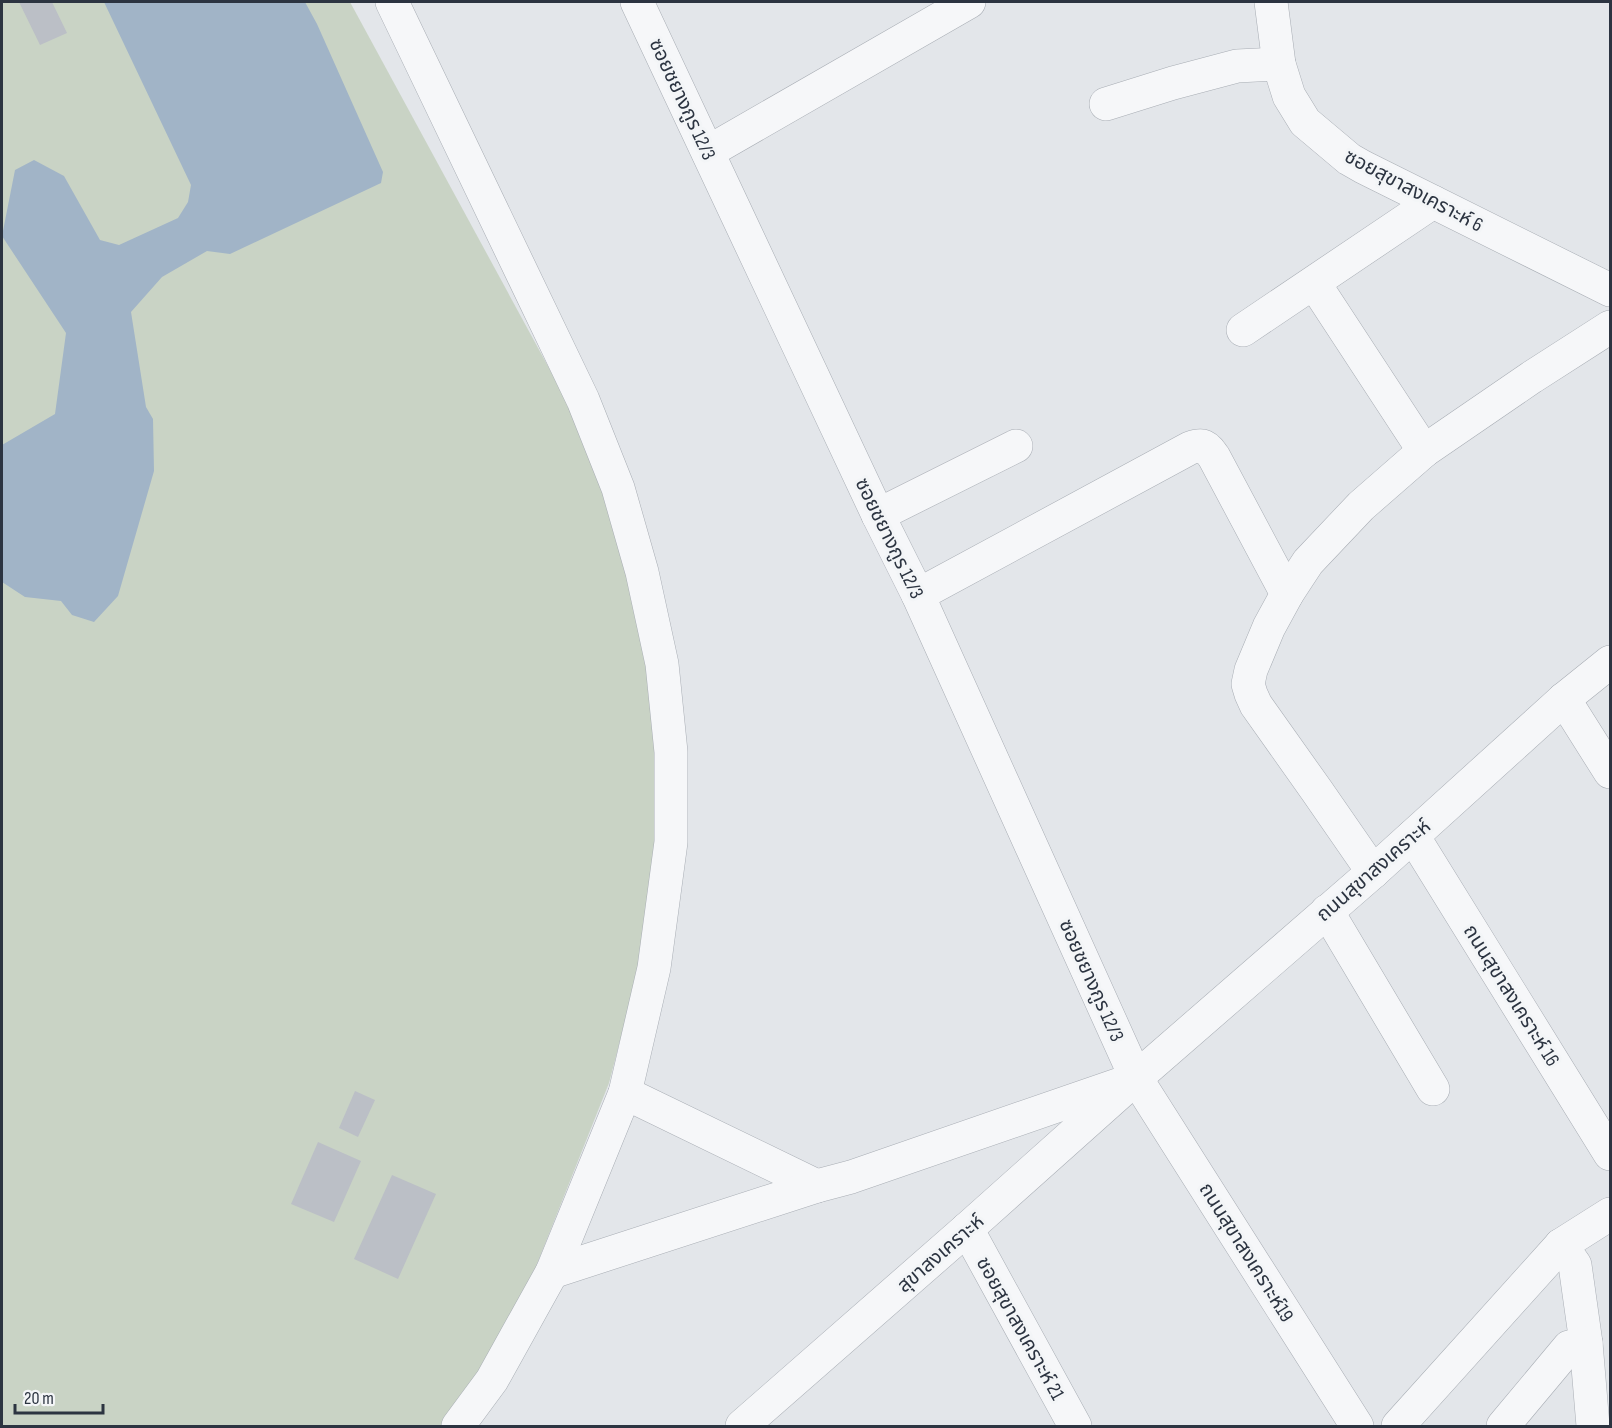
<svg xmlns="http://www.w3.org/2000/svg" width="1612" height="1428" font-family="'Sofia Sans Condensed','Noto Sans Thai',sans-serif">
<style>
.green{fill:#c9d3c5}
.water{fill:#a1b4c7}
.building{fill:#bbbfc6}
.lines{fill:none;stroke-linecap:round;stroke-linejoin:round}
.minor-casing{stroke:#a8adb4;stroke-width:34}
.minor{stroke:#f6f7f9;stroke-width:33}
.labels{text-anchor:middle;stroke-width:6;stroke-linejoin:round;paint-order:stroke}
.street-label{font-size:20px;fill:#2c3441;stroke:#f3f5f7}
</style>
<rect width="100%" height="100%" fill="#e3e6ea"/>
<path class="green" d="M 2,2 L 350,2 L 568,403 L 606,493 L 630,576 L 647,666 L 657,754 L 655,838 L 640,964 L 609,1083 L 535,1269 L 481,1371 L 446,1421 L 441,1426 L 2,1426 Z"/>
<path class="water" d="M 104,2 L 305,2 L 317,24 L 383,172 L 381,183 L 230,254 L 207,251 L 162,277 L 131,312 L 146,407 L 153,419 L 154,471 L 118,596 L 94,622 L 72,615 L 61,601 L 25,597 L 2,582 L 2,445 L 55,414 L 66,333 L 2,236 L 15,170 L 34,160 L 64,176 L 100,240 L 119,245 L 178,218 L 188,202 L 191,185 Z"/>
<g class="building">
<path d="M 19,2 L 52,2 L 67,33 L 40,45 Z"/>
<path d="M 355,1091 L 375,1100 L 358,1137 L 339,1128 Z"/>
<path d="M 318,1142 L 361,1161 L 334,1222 L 291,1204 Z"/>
<path d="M 392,1175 L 436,1194 L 398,1279 L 354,1259 Z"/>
</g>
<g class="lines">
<g class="minor-casing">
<g id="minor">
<path d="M 392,2 L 583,400 L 618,488 L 642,572 L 662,664 L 671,752 L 671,842 L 654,968 L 625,1093 L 552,1272 L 492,1380 L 458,1426"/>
<path d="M 637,2 L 878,515 L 918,595 L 1136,1078 L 1357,1426"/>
<path d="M 1271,2 L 1279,64 L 1289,96 L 1305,122 L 1349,159 L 1363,167 L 1610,290"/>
<path d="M 1106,104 L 1173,83 L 1237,66 L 1279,64"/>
<path d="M 708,152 L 969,2"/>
<path d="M 1314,283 L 1424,451"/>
<path d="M 1243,330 L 1433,202"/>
<path d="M 878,515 L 1016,446"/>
<path d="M 918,595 L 1190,448 C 1204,443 1206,446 1214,457 L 1287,594"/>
<path d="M 1564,699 L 1610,772"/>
<path d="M 1413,836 L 1610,1154"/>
<path d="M 1373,872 L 1317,791 L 1256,705 L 1251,694 L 1248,684 L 1251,670 L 1269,627 L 1287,594 L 1308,562 L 1361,506 L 1424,451 L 1532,377 L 1610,327"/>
<path d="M 1327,911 L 1433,1089"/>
<path d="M 625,1093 L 817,1186"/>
<path d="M 967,1229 L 1075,1426"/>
<path d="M 1561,1245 L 1575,1265 L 1586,1343 L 1593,1426"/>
<path d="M 552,1272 L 817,1186 L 851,1177 L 1123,1083"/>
<path d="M 742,1426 L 967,1229 L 1136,1078 L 1373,872 L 1564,699 L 1610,662"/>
<path d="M 1398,1426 L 1561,1245 L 1610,1214"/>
<path d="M 1503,1426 L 1569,1347 L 1586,1343"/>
</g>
</g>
<use href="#minor" class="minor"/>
</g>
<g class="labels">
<g class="street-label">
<text transform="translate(683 99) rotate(65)" y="7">ซอยชยางกูร 12/3</text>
<text transform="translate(1414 190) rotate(28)" y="7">ซอยสุขาสงเคราะห์ 6</text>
<text transform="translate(890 538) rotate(64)" y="7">ซอยชยางกูร 12/3</text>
<text transform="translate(1373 870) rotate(-41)" y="7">ถนนสุขาสงเคราะห์</text>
<text transform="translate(1092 980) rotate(66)" y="7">ซอยชยางกูร 12/3</text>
<text transform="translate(1512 995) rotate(58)" y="7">ถนนสุขาสงเคราะห์ 16</text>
<text transform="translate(1247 1252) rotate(58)" y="7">ถนนสุขาสงเคราะห์19</text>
<text transform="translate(940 1253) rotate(-41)" y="7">สุขาสงเคราะห์</text>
<text transform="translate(1021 1328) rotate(61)" y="7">ชอยสุขาสงเคราะห์ 21</text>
</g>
</g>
<rect width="1612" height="1428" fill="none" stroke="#2c3441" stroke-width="6"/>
<path d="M15 1404v9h88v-9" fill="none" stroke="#2c3441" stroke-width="3"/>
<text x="24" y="1404" font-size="18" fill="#2c3441" stroke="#f3f5f7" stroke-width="4.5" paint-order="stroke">20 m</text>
</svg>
